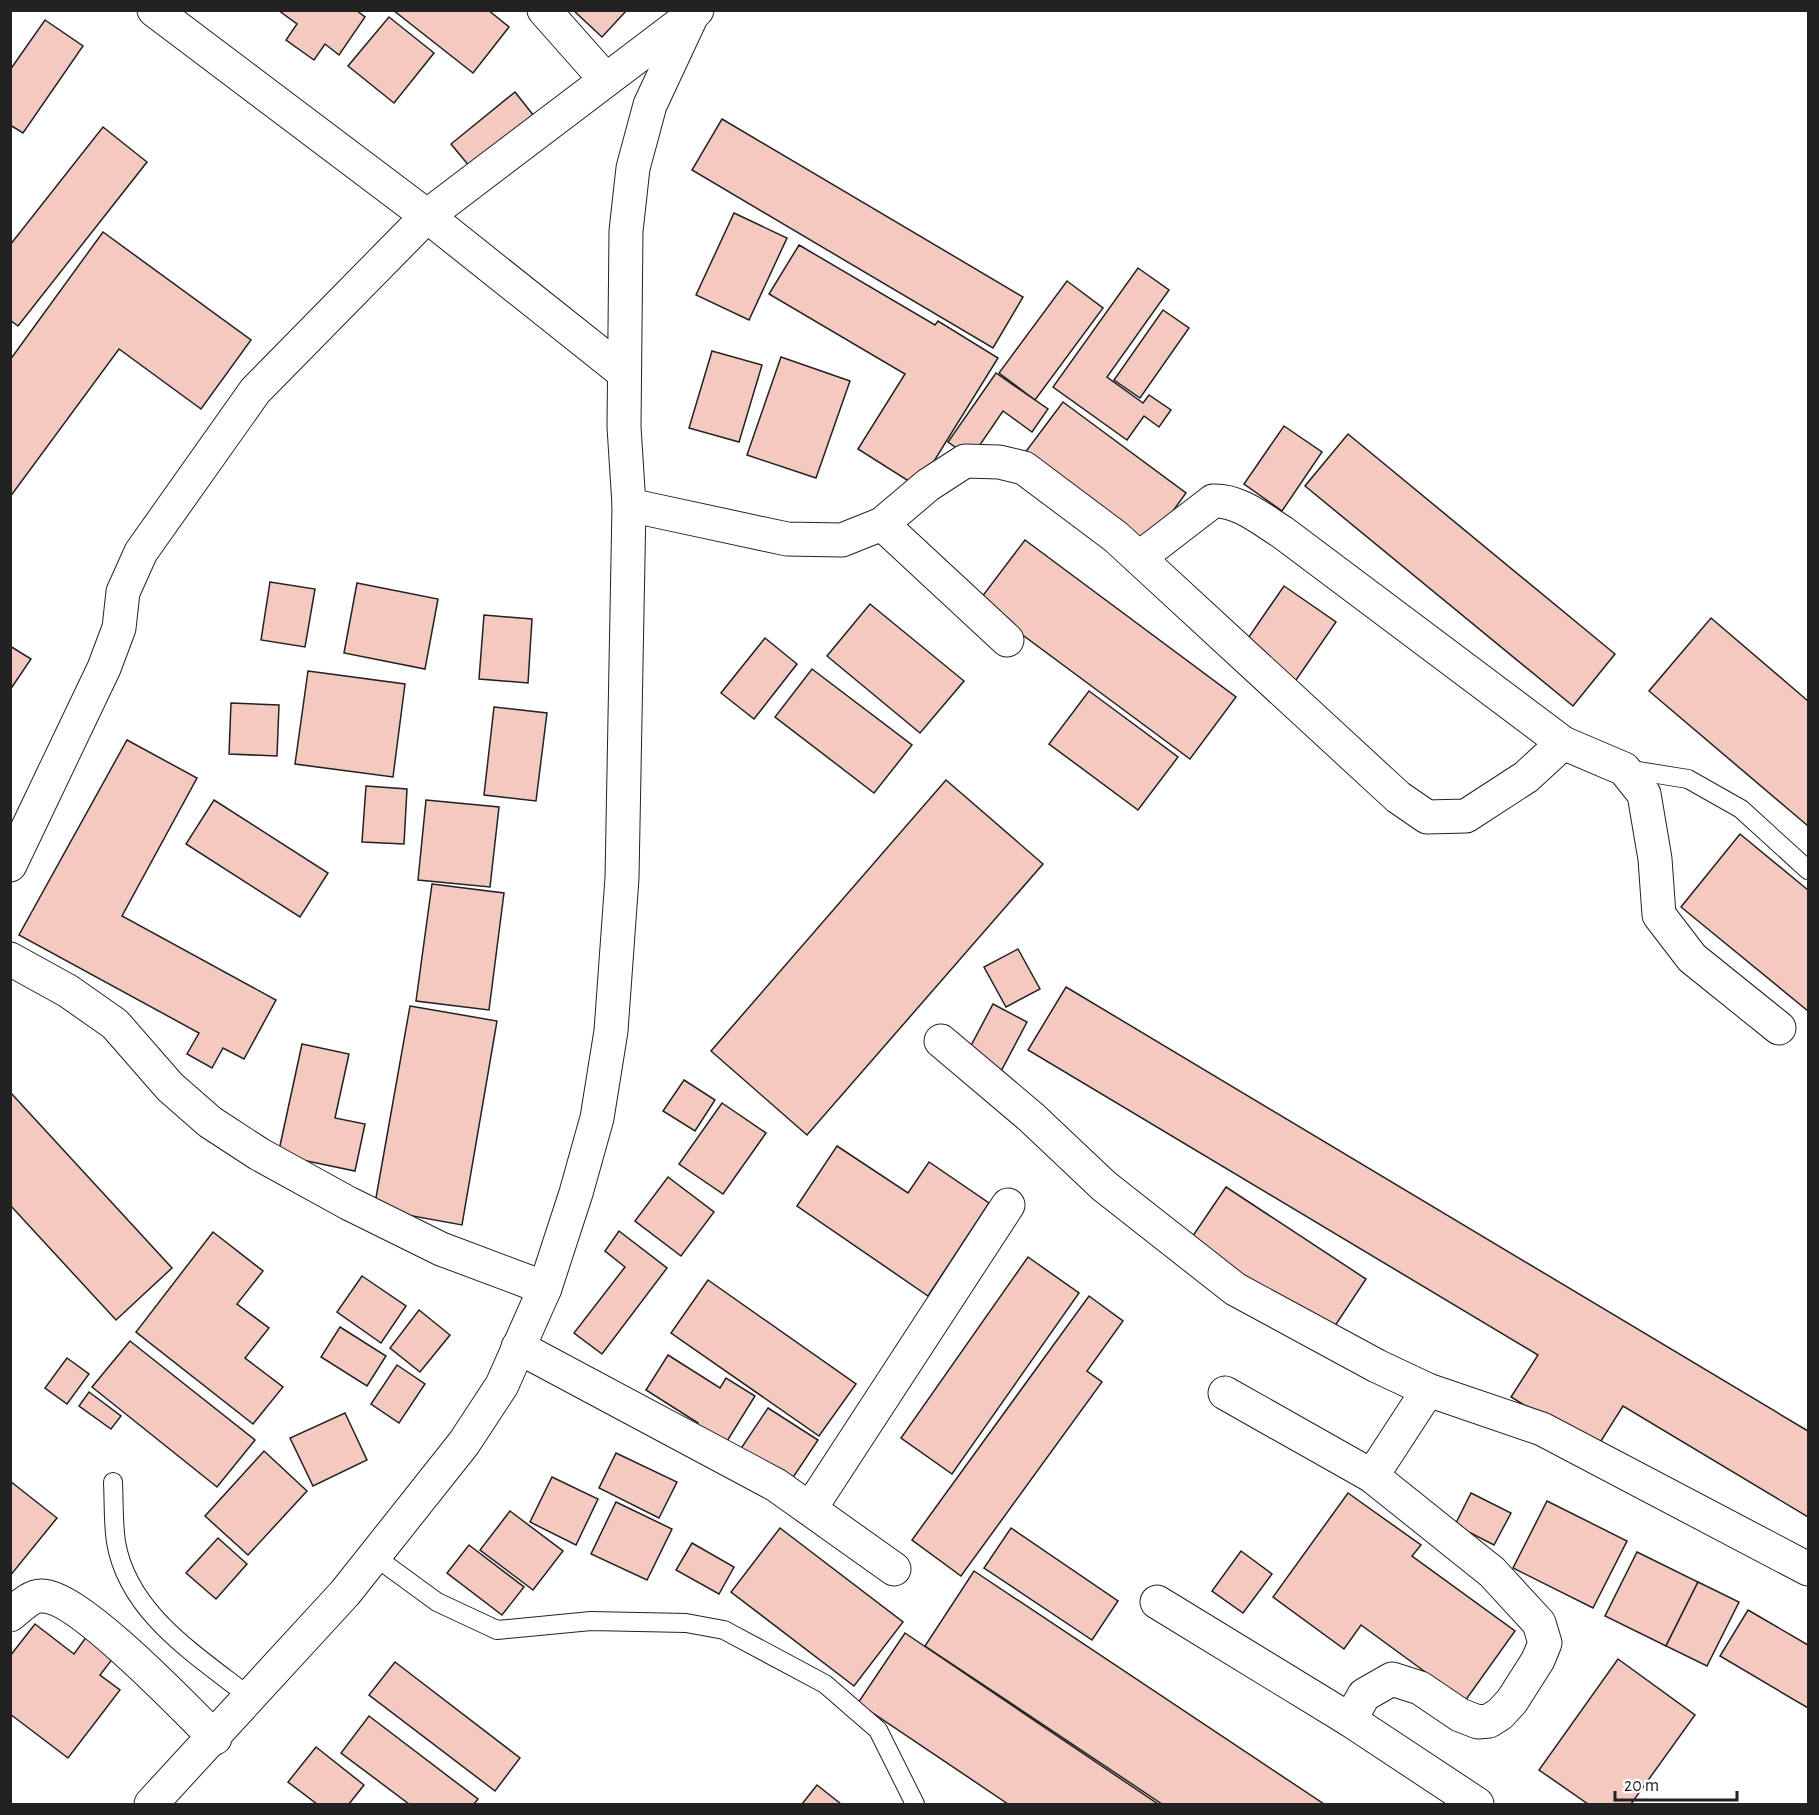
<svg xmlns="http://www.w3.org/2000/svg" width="1819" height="1815" font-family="'Alegreya Sans',sans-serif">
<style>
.building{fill:#f3c9c0;stroke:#222;stroke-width:1.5}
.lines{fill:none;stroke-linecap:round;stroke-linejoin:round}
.service-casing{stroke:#222;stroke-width:20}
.minor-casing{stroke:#222;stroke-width:35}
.trunk-casing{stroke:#222;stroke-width:35}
.service{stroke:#fff;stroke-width:18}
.minor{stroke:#fff;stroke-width:33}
.trunk{stroke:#fff;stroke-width:33}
</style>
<rect width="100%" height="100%" fill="#fff"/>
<g class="building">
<path d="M 278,10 L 356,10 L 365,17 L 339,55 L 325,44 L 314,60 L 286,40 L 297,24 Z"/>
<path d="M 393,10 L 488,10 L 509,27 L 473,73 Z"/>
<path d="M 573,10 L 627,10 L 602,37 Z"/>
<path d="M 389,17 L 434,53 L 394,103 L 348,66 Z"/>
<path d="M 45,20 L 83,46 L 23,133 L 10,125 L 10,70 Z"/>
<path d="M 515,92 L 538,121 L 475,173 L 451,144 Z"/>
<path d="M 722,119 L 1023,297 L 993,348 L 692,170 Z"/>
<path d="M 103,127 L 147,162 L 18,326 L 10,320 L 10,245 Z"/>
<path d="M 734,213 L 787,238 L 749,320 L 696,295 Z"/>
<path d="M 103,232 L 251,340 L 201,409 L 119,349 L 10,497 L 10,360 Z"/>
<path d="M 799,245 L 935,325 L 938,321 L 998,358 L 918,487 L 858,449 L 905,374 L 769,294 Z"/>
<path d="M 1138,268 L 1169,290 L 1107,377 L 1143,403 L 1149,395 L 1171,410 L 1159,427 L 1144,416 L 1127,440 L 1053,387 Z"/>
<path d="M 1067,281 L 1103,308 L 1035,400 L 999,373 Z"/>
<path d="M 1163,310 L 1189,328 L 1140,398 L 1114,380 Z"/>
<path d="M 712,351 L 762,365 L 739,442 L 689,428 Z"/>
<path d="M 781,357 L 850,381 L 816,478 L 747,455 Z"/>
<path d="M 996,373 L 1048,409 L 1032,432 L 1003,411 L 971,458 L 948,442 Z"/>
<path d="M 1063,402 L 1186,493 L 1149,544 L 1024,454 Z"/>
<path d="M 1284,426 L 1322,452 L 1282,511 L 1244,484 Z"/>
<path d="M 1348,434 L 1615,654 L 1573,706 L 1305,486 Z"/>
<path d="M 1025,540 L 1236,697 L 1190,759 L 978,602 Z"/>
<path d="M 270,582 L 315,589 L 305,647 L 261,640 Z"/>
<path d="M 357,583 L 438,599 L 425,669 L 344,653 Z"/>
<path d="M 1284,586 L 1336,622 L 1294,683 L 1242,647 Z"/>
<path d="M 870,604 L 964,681 L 920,733 L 827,656 Z"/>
<path d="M 484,615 L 532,619 L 528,683 L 479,679 Z"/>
<path d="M 1711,618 L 1808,701 L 1808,826 L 1649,691 Z"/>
<path d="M 765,638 L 797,664 L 754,719 L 721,693 Z"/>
<path d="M 10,646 L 31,659 L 10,690 Z"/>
<path d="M 812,669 L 912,745 L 874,793 L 775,717 Z"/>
<path d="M 308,671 L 405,684 L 393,777 L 295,764 Z"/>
<path d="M 1089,691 L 1178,757 L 1138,810 L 1049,744 Z"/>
<path d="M 231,703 L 279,705 L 277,756 L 229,754 Z"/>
<path d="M 494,707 L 547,713 L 536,801 L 484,795 Z"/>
<path d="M 127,740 L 197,778 L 122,916 L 276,1000 L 244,1059 L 223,1048 L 212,1068 L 187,1054 L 199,1033 L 19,935 Z"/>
<path d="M 946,780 L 1043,864 L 807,1135 L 711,1051 Z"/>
<path d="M 366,786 L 407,789 L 404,844 L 362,842 Z"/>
<path d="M 214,800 L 328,873 L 300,917 L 186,844 Z"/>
<path d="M 426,800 L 499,807 L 490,887 L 418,880 Z"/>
<path d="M 1740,834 L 1808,890 L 1808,1011 L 1681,907 Z"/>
<path d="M 432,884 L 504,893 L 489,1010 L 416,1001 Z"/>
<path d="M 1018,949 L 1040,989 L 1006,1007 L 984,967 Z"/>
<path d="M 1066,987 L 1808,1431 L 1808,1517 L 1623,1406 L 1596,1449 L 1511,1397 L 1538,1355 L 1028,1050 Z"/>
<path d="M 993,1004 L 1027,1022 L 999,1075 L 965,1057 Z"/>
<path d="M 410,1006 L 497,1021 L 462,1225 L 374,1209 Z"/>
<path d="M 302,1044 L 349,1054 L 335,1118 L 365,1124 L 355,1171 L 278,1155 Z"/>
<path d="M 684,1080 L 715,1100 L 695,1131 L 663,1111 Z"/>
<path d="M 10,1092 L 172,1268 L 116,1320 L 10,1205 Z"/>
<path d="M 722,1103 L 766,1133 L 723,1194 L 679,1164 Z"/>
<path d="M 837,1146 L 908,1193 L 929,1162 L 989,1203 L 928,1296 L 797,1206 Z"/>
<path d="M 668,1177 L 714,1212 L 681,1256 L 635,1221 Z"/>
<path d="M 1226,1187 L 1366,1279 L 1327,1338 L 1186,1246 Z"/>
<path d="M 619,1231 L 667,1268 L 602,1354 L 574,1333 L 625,1267 L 605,1251 Z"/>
<path d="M 213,1232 L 263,1271 L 237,1304 L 269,1328 L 245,1358 L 283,1387 L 253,1424 L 136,1332 Z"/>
<path d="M 1028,1257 L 1079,1293 L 952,1474 L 901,1438 Z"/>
<path d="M 362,1276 L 406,1306 L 381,1343 L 337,1312 Z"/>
<path d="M 708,1280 L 856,1384 L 819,1436 L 671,1333 Z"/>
<path d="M 1089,1296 L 1123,1321 L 1087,1371 L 1102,1382 L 961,1576 L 912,1540 Z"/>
<path d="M 419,1310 L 450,1335 L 420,1372 L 390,1348 Z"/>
<path d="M 340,1327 L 386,1356 L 367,1386 L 321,1357 Z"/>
<path d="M 130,1341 L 255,1440 L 217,1487 L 92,1387 Z"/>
<path d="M 668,1355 L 720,1388 L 726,1378 L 755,1396 L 724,1446 L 694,1427 L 698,1423 L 646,1390 Z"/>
<path d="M 67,1358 L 89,1374 L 67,1404 L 45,1388 Z"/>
<path d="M 397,1365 L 425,1384 L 399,1423 L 371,1404 Z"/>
<path d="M 89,1392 L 121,1416 L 111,1429 L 79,1406 Z"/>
<path d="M 768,1408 L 818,1440 L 788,1485 L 738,1453 Z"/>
<path d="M 345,1413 L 367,1460 L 313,1486 L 290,1438 Z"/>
<path d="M 264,1451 L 307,1491 L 248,1555 L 205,1516 Z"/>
<path d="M 616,1453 L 677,1482 L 659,1518 L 599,1488 Z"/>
<path d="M 552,1477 L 598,1499 L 576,1545 L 530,1522 Z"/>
<path d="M 10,1481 L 57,1518 L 10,1576 Z"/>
<path d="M 1348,1493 L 1421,1545 L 1412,1556 L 1515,1631 L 1465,1701 L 1361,1625 L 1344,1649 L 1273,1597 Z"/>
<path d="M 1471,1493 L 1511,1513 L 1494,1545 L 1455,1525 Z"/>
<path d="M 1547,1501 L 1627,1541 L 1593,1608 L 1513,1568 Z"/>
<path d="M 616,1502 L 672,1529 L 647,1580 L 591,1554 Z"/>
<path d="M 510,1511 L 563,1551 L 533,1590 L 480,1550 Z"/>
<path d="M 780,1528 L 903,1622 L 854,1686 L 731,1592 Z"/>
<path d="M 1011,1528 L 1118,1601 L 1092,1640 L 984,1568 Z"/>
<path d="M 218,1538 L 247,1564 L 216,1599 L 186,1573 Z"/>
<path d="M 692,1543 L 734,1567 L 719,1594 L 676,1570 Z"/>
<path d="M 469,1545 L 524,1587 L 502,1615 L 447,1573 Z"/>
<path d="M 1241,1551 L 1272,1574 L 1243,1613 L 1212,1591 Z"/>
<path d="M 1637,1552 L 1698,1582 L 1666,1646 L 1605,1616 Z"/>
<path d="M 974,1571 L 1324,1804 L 1162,1804 L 925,1646 Z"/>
<path d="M 1698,1582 L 1739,1602 L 1707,1666 L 1666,1646 Z"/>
<path d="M 1748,1610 L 1808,1645 L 1808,1708 L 1720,1656 Z"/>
<path d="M 35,1624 L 74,1654 L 87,1636 L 114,1657 L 100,1675 L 120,1690 L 68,1758 L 10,1714 L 10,1656 Z"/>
<path d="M 905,1633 L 1158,1804 L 1008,1804 L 858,1703 Z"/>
<path d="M 1618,1659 L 1695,1715 L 1631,1804 L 1588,1804 L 1539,1770 Z"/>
<path d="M 395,1662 L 520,1758 L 495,1791 L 369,1695 Z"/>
<path d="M 369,1716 L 478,1799 L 474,1804 L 409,1804 L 341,1753 Z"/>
<path d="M 316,1747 L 364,1785 L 349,1804 L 317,1804 L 288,1782 Z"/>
<path d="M 817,1785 L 841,1804 L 802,1804 Z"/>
</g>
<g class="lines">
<g class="service-casing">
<g id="service">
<path d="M 1626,769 L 1688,779 L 1741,809 L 1808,870"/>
<path d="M 113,1482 C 114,1502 113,1522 116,1542 C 128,1614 198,1656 251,1698"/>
<path d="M 374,1556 L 437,1602 L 497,1630 L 591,1621 L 686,1623 L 724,1630 L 825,1684 L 878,1730 L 915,1804"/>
</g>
</g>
<g class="minor-casing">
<g id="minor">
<path d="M 154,10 L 427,216 L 623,372"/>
<path d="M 544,10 L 606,80"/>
<path d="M 629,505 L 787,539 L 842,540 L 882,524 L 928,485 L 965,461 L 999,462 L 1024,468 L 1116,537 L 1398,797 L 1427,817 L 1466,816 L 1526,777 L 1563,743 L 1624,769 L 1644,794 L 1655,859 L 1659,915 L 1692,958 L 1779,1028"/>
<path d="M 882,524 L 1007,640"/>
<path d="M 1139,558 L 1213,501 C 1239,500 1261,519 1282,532 L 1563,743"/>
<path d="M 10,865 L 104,668 L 119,628 L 123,592 L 141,552 L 255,391 L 427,216 L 692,15"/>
<path d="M 10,959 L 68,991 L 115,1024 L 170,1087 L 210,1122 L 259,1154 L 348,1203 L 441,1249 L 545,1288"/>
<path d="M 941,1041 L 1031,1117 L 1104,1186 L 1235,1289 L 1377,1366 L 1428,1390 L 1542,1429 L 1808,1569"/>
<path d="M 518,1347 L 776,1485 L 894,1569"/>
<path d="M 1225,1393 L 1372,1476 L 1492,1572 L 1539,1623 L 1545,1643 L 1538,1660 L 1512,1701 L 1500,1714 L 1489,1721 L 1478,1722 L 1460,1715 L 1420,1688 L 1392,1679 L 1364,1695 L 1350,1720 L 1477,1804"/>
<path d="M 1372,1476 L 1428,1390"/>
<path d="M 810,1509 L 1008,1205"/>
<path d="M 1157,1602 L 1350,1720"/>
<path d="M 10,1615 C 19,1608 30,1596 41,1596 C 77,1594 187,1710 215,1738"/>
</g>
</g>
<g class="trunk-casing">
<path id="trunk" d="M 151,1804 L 345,1593 L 464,1443 L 502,1385 L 545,1288 L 576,1193 L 597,1118 L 611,1031 L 622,878 L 629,505 L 624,427 L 626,231 L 633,168 L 650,105 L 692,15 L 697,10"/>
</g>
<use href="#service" class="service"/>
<use href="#minor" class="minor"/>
<use href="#trunk" class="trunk"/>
</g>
<rect width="1819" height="1815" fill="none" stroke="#222222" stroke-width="24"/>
<path d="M1615 1791v9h122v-9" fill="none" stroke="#222222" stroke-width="3"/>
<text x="1624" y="1791" font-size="18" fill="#222222" stroke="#ffffff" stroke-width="4.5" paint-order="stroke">20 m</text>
</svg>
